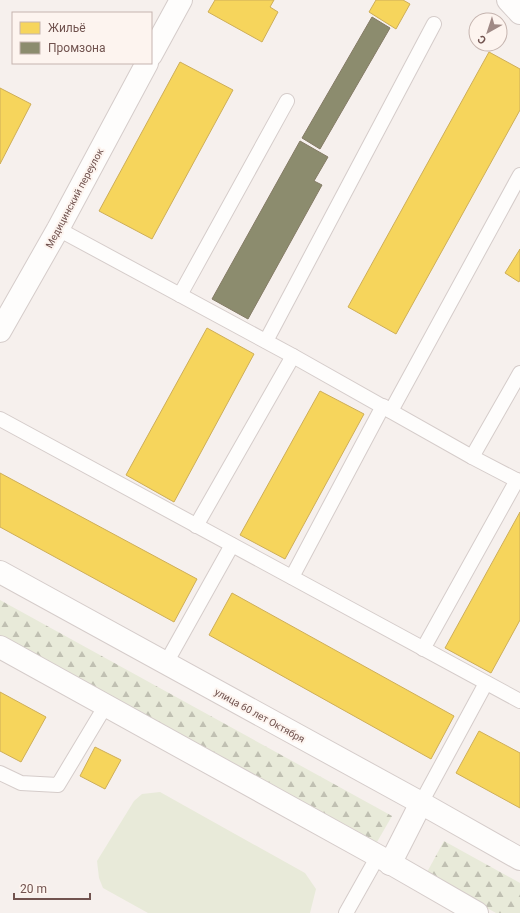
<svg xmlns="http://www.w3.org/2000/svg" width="520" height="913" font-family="Roboto,sans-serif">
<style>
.forest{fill:url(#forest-firs)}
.park{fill:#e8ead9}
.homes{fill:#f6d55c;stroke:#ceae58}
.industry{fill:#8c8c6e;stroke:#847b65}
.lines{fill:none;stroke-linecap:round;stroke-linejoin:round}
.lane-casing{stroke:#d5ccca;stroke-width:16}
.street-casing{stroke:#d5ccca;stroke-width:24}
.lane{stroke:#fefdfc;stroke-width:14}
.street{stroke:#fefdfc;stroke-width:22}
.labels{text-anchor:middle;stroke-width:4;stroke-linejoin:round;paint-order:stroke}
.street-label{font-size:10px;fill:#71534f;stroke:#fdf4ef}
</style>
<defs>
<pattern id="forest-firs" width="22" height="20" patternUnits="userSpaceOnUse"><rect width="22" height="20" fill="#e8ead9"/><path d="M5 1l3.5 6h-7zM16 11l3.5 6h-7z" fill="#c0c0b2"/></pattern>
</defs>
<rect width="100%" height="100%" fill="#f6f0ed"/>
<g class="forest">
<path d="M 0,600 L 392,816 L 377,842 L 0,635 Z"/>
<path d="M 444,841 L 520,883 L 520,913 L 496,913 L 426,874 Z"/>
</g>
<path class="park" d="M 160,792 L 305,873 L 316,889 L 310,913 L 148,913 L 103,888 L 99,878 L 97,861 L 134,801 L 142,794 Z"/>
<g class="homes">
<path d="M 215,0 L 274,0 L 270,7 L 278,12 L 262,42 L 208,12 Z"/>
<path d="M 376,0 L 403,0 L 410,4 L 396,29 L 369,12 Z"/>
<path d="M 489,52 L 520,69 L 520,110 L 396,334 L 348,307 Z"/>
<path d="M 180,62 L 233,90 L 152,239 L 99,211 Z"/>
<path d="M 0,88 L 31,104 L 0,164 Z"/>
<path d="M 520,249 L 520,280 L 519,282 L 505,273 Z"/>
<path d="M 207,328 L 254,354 L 174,502 L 126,475 Z"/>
<path d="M 320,391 L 364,414 L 285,559 L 240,535 Z"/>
<path d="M 0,473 L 197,579 L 174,622 L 0,527 Z"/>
<path d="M 520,512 L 520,620 L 491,673 L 445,648 Z"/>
<path d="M 232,593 L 454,716 L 431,759 L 209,635 Z"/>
<path d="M 0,692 L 46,717 L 21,762 L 0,751 Z"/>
<path d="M 479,731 L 520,753 L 520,808 L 456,773 Z"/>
<path d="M 95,747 L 121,760 L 105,789 L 80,776 Z"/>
</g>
<g class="industry">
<path d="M 372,17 L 390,28 L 320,149 L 302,138 Z"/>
<path d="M 300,141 L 328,157 L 314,181 L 322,185 L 248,319 L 212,299 Z"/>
</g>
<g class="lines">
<g class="lane-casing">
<g id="lane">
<path d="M 58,229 L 293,356 L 472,457 L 520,482"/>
<path d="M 180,295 L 287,101"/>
<path d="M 266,341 L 434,24"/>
<path d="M 0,419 L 520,701"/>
<path d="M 472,457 L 520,373"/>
<path d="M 196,526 L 293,356"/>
<path d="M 292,577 L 383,406 L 391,411 L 520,175"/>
<path d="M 423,649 L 517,480"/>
<path d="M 166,663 L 232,545"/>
<path d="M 0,773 L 21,783 L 58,785 L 106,705"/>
<path d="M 421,803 L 486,683"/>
<path d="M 346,913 L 378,856"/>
</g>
</g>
<g class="street-casing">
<g id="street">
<path d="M 508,0 L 520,13"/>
<path d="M 151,55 L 181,0"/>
<path d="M 0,331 L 58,229 L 147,63"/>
<path d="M 0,572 L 421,803 L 520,859"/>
<path d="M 0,647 L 378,856 L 477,913"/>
<path d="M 390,864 L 421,803"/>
</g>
</g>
<use href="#lane" class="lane"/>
<use href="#street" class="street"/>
</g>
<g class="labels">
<g class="street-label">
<text transform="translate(74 198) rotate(-62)" y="4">Медицинский переулок</text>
<text transform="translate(260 715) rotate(29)" y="4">улица 60 лет Октября</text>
</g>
</g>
<rect x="12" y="12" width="140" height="52" fill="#fdf4ef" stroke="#c5b4af"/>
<rect x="20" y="22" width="20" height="12" fill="#f6d55c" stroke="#c5b4af"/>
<text x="48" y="32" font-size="12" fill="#71534f">Жильё</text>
<rect x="20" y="42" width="20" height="12" fill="#8c8c6e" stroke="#c5b4af"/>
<text x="48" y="52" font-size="12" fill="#71534f">Промзона</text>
<g transform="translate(488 32) rotate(219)"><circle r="19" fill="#fdf4ef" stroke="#c5b4af"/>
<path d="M0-3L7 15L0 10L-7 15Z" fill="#a08a86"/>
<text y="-6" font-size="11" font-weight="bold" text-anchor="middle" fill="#71534f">С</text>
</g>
<path d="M14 893v6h76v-6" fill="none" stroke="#71534f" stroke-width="2"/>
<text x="20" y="893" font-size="12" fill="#71534f" stroke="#fdf4ef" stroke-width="3" paint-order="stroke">20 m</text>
</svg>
